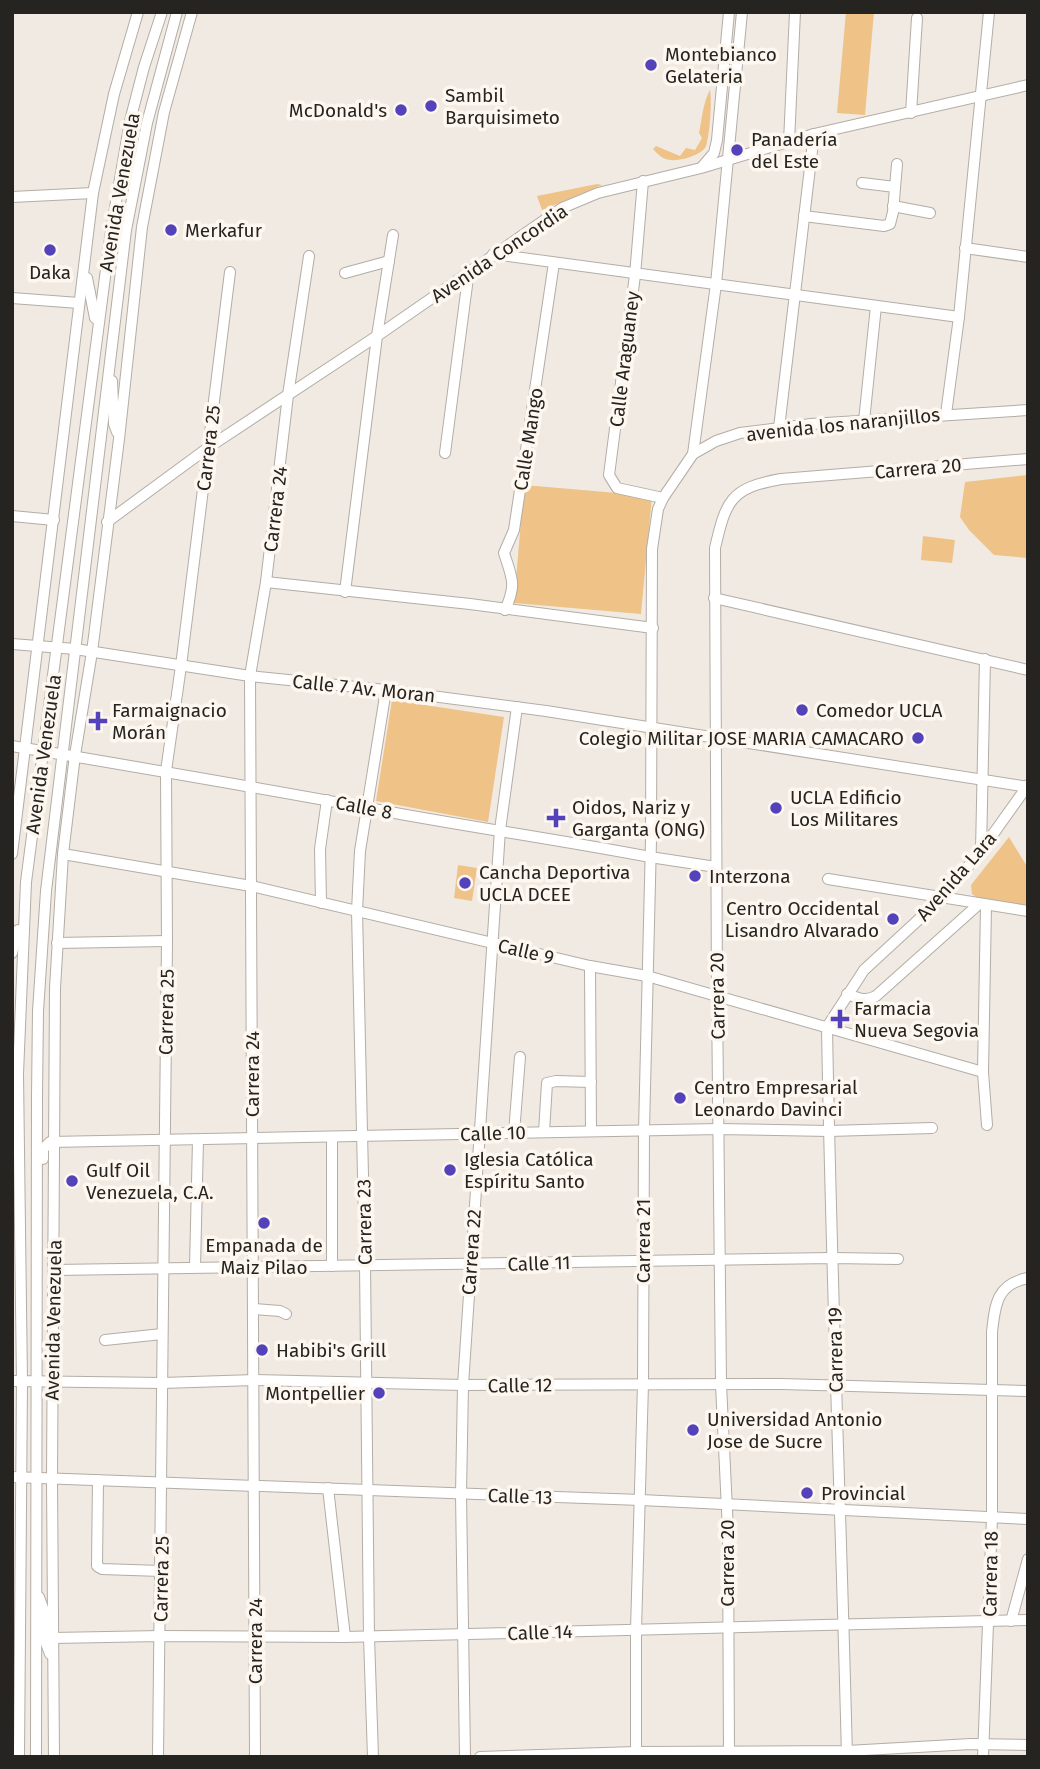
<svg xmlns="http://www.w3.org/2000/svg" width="1040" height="1769" font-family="'Fira Sans',sans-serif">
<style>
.green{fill:#efc287}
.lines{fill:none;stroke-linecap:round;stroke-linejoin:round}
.minor-casing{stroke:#b3ada6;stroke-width:12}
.minor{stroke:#fff;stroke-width:10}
.poi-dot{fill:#5342ba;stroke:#fdf7ef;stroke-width:2.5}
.labels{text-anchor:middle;stroke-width:7;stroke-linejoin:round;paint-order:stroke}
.poi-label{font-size:19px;fill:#262421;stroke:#fdf7ef;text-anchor:start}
.street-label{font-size:19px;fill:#262421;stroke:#fdf7ef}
</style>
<rect width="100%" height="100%" fill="#f0eae2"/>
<g class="green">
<path d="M 846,12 L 874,12 L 865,115 L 837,113 Z"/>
<path d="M 710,90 C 712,101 710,134 706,146 C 702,156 675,163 666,159 C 660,157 657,153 653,149 L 656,146 L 680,156 L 686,148 L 695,150 L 702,138 L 699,133 C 702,118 703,103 710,90 Z"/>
<path d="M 597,184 L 602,185 L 542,210 L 537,196 Z"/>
<path d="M 1028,475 L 1028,558 L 994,555 L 969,530 L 960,517 L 965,482 Z"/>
<path d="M 524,485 L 652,496 L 641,614 L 514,603 Z"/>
<path d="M 923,536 L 955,540 L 952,563 L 921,560 Z"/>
<path d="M 392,700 L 504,717 L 488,822 L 376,801 Z"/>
<path d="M 1009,837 L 1028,868 L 1028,905 L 980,900 L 972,894 L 971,885 Z"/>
<path d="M 458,865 L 477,868 L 472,901 L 454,898 Z"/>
</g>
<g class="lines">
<g class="minor-casing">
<g id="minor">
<path d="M 911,113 L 917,18"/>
<path d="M 789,142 L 795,12"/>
<path d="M 702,167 L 714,153 L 717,140 L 729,12"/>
<path d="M 643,181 L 635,275 L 609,475 L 617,488 L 663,498"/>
<path d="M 862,183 L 895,187"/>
<path d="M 12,197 L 93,193"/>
<path d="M 893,206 L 930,213"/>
<path d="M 804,216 L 884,226 L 890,224 L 893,212 L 897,164"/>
<path d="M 965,248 L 1028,257"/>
<path d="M 493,254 L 959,317"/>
<path d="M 345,273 L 389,261"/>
<path d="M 87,278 L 95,318"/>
<path d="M 12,298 L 79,303"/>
<path d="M 112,381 L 114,424 L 117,432"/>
<path d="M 946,414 L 959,317 L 989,12"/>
<path d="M 864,421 L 876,306"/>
<path d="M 779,428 L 814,134"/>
<path d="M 445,453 L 469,270"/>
<path d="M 693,454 L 716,284 L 742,12"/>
<path d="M 12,516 L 54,520"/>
<path d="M 107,522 L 209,447 L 377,336 L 562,208 L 598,193 L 701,168 L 814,134 L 1028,85"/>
<path d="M 266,582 L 470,604 L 653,628"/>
<path d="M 345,592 L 377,336 L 393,235"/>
<path d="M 714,598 L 1028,670"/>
<path d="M 505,610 C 517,584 512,578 504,553 L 514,530 L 554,263"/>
<path d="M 12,644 L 75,649 L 250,676 L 386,690 L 546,711 L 1028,787"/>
<path d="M 12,746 C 131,766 249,786 368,808 C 462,826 556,839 650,857 L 716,867"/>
<path d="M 981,851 L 985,659"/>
<path d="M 12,854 L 93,193 L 114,94 L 138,12"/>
<path d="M 63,854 L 251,886 L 590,966 L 647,976 L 983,1072"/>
<path d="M 828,879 L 1028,911"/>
<path d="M 321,903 L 320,849 L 327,800"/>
<path d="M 986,906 L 983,1072 L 987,1125"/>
<path d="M 57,943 L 167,941"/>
<path d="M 12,953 L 18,930"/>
<path d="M 590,966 L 591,1131"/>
<path d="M 847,994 C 858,998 865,1002 876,996 L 979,904"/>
<path d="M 827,1027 C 831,1270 841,1513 847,1757"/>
<path d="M 827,1027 L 864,970 L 941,899 L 981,851 L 1028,785"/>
<path d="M 544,1132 L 547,1083 L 556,1081 L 591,1082"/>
<path d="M 514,1133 L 520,1057"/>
<path d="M 332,1138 L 332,1266"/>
<path d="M 43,1159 L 43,1149 L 50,1142 L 719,1129 L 829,1131 L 932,1128"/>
<path d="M 195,1267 L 198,1140"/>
<path d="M 54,1270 L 833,1258 L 898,1259"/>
<path d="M 254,1309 L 280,1311 L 286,1314"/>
<path d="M 105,1340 L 162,1334"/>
<path d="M 12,1381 L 162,1383 L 255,1380 L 463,1385 L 782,1384 L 1028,1391"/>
<path d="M 12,1477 L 641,1500 L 1028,1519"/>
<path d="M 98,1480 L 97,1566 L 102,1569 L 161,1571"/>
<path d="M 328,1488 L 345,1637"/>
<path d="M 39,1597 L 45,1614 L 44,1638 L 50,1654"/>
<path d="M 1011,1621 L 1028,1559"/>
<path d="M 53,1638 L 160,1636 L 345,1637 L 1028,1620"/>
<path d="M 19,1757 L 22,1382 L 18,1074 L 26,882 L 111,231 L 130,121 L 144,67 L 162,12"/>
<path d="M 36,1757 L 37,1096 L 38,1011 L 46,891 L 126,230 L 147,123 L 177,12"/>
<path d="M 54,1757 L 52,1479 L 55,988 L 63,854 L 75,755 L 92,652 L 119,439 L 142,227 L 164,112 L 192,12"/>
<path d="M 158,1757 L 167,941 L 166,771 L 181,666 L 230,272"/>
<path d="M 255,1757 L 250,676 L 266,582 L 288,395 L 309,256"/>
<path d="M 373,1757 L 369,1637 L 365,1264 L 357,911 L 360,851 L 386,690"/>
<path d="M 465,1757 L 461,1494 L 463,1385 L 500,830 L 517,707"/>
<path d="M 480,1757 L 636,1752 L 847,1751 L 971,1744 L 1028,1745"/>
<path d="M 636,1757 L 636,1630 L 643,1384 L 644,1130 L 651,840 L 652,549 L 658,509 L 663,498 L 693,454 L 716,441 L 740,433 L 811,424 L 1028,410"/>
<path d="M 729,1757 L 728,1531 L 721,1384 L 717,995 L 715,548 C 726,501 730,488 781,479 L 1028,459"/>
<path d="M 983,1757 L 992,1517 L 992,1332 C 995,1304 997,1284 1028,1278"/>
</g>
</g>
<use href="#minor" class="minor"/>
</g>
<g class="poi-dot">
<circle cx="651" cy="65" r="7"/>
<circle cx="431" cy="106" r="7"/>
<circle cx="401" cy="110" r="7"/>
<circle cx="737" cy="150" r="7"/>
<circle cx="171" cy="230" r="7"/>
<circle cx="50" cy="250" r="7"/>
<circle cx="802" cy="710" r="7"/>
<path d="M94.5 710.5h7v7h7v7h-7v7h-7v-7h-7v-7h7z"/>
<circle cx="918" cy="738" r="7"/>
<circle cx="776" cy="808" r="7"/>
<path d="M552.5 807.5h7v7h7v7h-7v7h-7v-7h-7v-7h7z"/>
<circle cx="695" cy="876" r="7"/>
<circle cx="465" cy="883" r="7"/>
<circle cx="893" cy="919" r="7"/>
<path d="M836.5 1008.5h7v7h7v7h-7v7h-7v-7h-7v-7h7z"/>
<circle cx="680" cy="1098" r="7"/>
<circle cx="450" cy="1170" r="7"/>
<circle cx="72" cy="1181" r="7"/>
<circle cx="264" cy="1223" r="7"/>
<circle cx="262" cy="1350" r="7"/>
<circle cx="379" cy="1393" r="7"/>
<circle cx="693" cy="1430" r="7"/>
<circle cx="807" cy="1493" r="7"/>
</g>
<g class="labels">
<g class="poi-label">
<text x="665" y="61">Montebianco<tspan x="665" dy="22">Gelateria</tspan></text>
<text x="445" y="102">Sambil<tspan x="445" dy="22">Barquisimeto</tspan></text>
<text x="387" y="117" text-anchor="end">McDonald's</text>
<text x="751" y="146">Panadería<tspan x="751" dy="22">del Este</tspan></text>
<text x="185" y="237">Merkafur</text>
<text x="50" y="279" text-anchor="middle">Daka</text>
<text x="112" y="717">Farmaignacio<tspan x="112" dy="22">Morán</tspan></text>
<text x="816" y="717">Comedor UCLA</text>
<text x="904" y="745" text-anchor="end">Colegio Militar JOSE MARIA CAMACARO</text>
<text x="790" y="804">UCLA Edificio<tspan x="790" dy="22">Los Militares</tspan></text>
<text x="572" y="814">Oidos, Nariz y<tspan x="572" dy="22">Garganta (ONG)</tspan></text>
<text x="479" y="879">Cancha Deportiva<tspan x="479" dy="22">UCLA DCEE</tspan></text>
<text x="709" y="883">Interzona</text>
<text x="879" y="915" text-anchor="end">Centro Occidental<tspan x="879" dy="22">Lisandro Alvarado</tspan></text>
<text x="854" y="1015">Farmacia<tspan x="854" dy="22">Nueva Segovia</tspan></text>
<text x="694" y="1094">Centro Empresarial<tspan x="694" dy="22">Leonardo Davinci</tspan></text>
<text x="464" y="1166">Iglesia Católica<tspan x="464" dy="22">Espíritu Santo</tspan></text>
<text x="86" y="1177">Gulf Oil<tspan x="86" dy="22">Venezuela, C.A.</tspan></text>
<text x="264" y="1252" text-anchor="middle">Empanada de<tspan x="264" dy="22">Maiz Pilao</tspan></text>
<text x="276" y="1357">Habibi's Grill</text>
<text x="365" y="1400" text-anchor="end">Montpellier</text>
<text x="707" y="1426">Universidad Antonio<tspan x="707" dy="22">Jose de Sucre</tspan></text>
<text x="821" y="1500">Provincial</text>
</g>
<g class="street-label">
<text transform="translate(119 192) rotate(-80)" y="7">Avenida Venezuela</text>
<text transform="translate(499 253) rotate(-34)" y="7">Avenida Concordia</text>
<text transform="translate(624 359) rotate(-83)" y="7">Calle Araguaney</text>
<text transform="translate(843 424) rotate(-6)" y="7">avenida los naranjillos</text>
<text transform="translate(528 439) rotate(-81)" y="7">Calle Mango</text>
<text transform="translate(208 448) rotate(-83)" y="7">Carrera 25</text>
<text transform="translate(918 468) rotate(-5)" y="7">Carrera 20</text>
<text transform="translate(275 509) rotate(-83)" y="7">Carrera 24</text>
<text transform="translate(364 688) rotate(6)" y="7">Calle 7 Av. Moran</text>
<text transform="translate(43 754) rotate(-82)" y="7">Avenida Venezuela</text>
<text transform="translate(364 807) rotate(11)" y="7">Calle 8</text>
<text transform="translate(956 876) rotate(-49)" y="7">Avenida Lara</text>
<text transform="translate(526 951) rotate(13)" y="7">Calle 9</text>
<text transform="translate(717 996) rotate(-91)" y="7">Carrera 20</text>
<text transform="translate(166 1012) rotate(-89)" y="7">Carrera 25</text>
<text transform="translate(252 1074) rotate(-90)" y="7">Carrera 24</text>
<text transform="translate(493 1133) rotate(-2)" y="7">Calle 10</text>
<text transform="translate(364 1222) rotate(-91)" y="7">Carrera 23</text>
<text transform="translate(643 1241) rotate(-90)" y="7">Carrera 21</text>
<text transform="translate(471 1252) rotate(-86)" y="7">Carrera 22</text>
<text transform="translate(539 1263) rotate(-2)" y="7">Calle 11</text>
<text transform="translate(53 1320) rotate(-89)" y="7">Avenida Venezuela</text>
<text transform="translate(835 1350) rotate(-91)" y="7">Carrera 19</text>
<text transform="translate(520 1385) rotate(-1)" y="7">Calle 12</text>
<text transform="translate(520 1496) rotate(2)" y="7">Calle 13</text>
<text transform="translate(727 1563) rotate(-90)" y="7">Carrera 20</text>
<text transform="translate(990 1574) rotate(-89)" y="7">Carrera 18</text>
<text transform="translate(161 1579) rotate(-89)" y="7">Carrera 25</text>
<text transform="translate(540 1632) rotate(-2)" y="7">Calle 14</text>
<text transform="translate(255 1641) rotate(-90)" y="7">Carrera 24</text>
</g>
</g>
<rect width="1040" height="1769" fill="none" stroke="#262421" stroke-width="28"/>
</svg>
